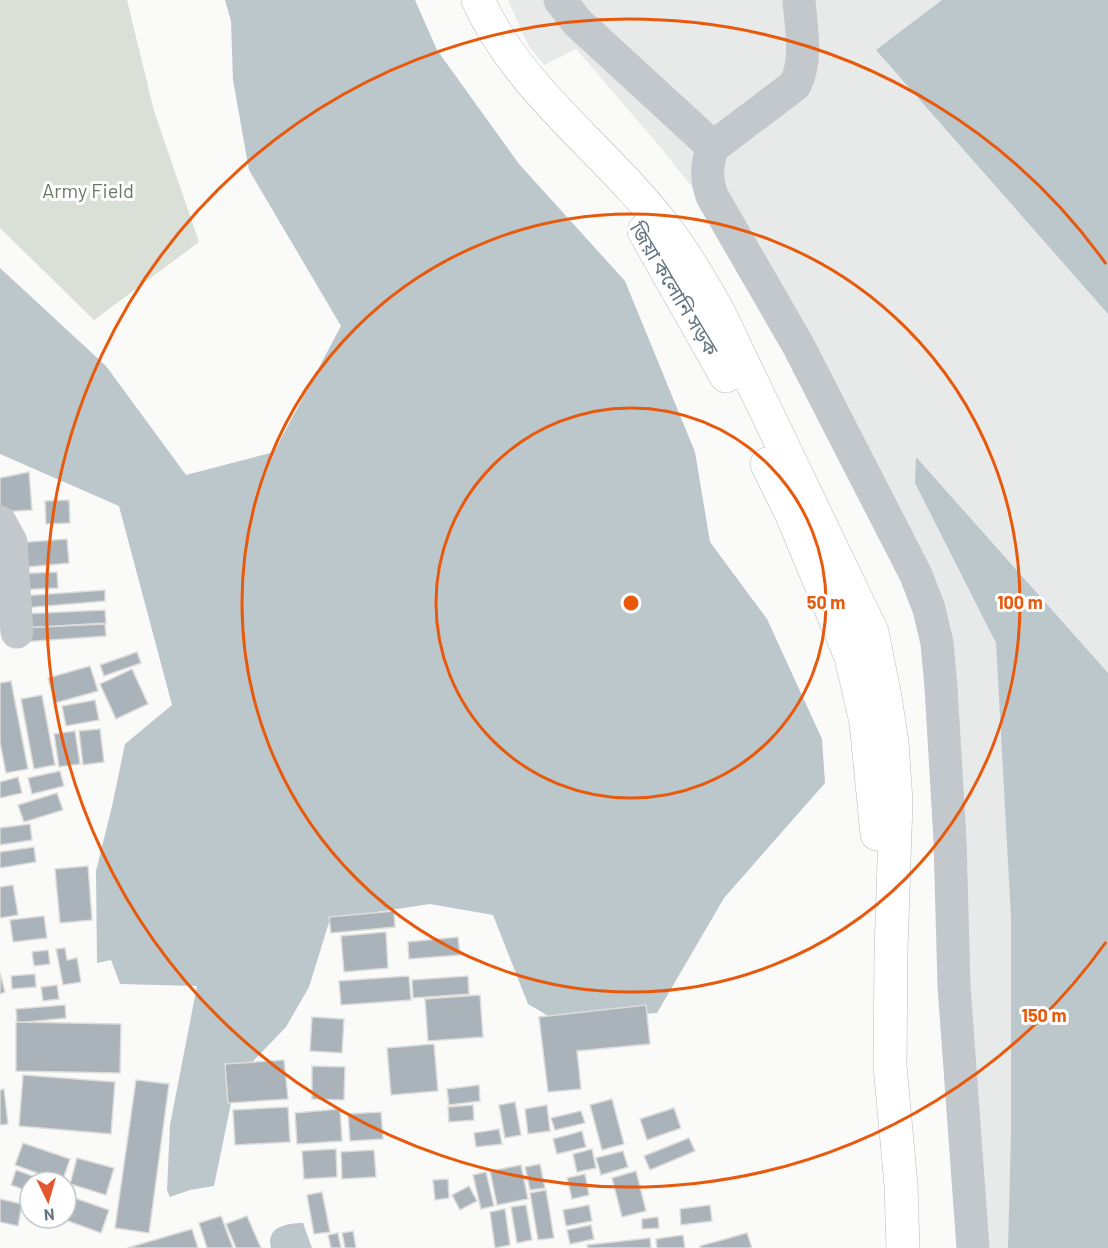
<svg xmlns="http://www.w3.org/2000/svg" width="1108" height="1248" font-family="Barlow,'Noto Sans Bengali',sans-serif">
<style>
.built{fill:#e8e9e9}
.green{fill:#dadfd7}
.water{fill:#bbc7cb}
.building{fill:#aab3b9;stroke:#dcdcda;stroke-width:1.5}
.lines{fill:none;stroke-linecap:round;stroke-linejoin:round}
.major-casing{stroke:#b5babe;stroke-width:34}
.minor{stroke:#c3c8cc;stroke-width:33}
.major{stroke:#fff;stroke-width:33}
.ring{fill:none;stroke:#e8590c;stroke-width:3}
.labels{text-anchor:middle;stroke-width:6;stroke-linejoin:round;paint-order:stroke}
.park-label{font-size:20px;fill:#687a64;stroke:#fff}
.street-label{font-size:20px;fill:#657683;stroke:#fff}
.centre{fill:#e8590c;stroke:#fff;stroke-width:3}
.ring-label{font-size:18px;text-anchor:middle;font-weight:bold;fill:#e8590c;stroke:#fff;stroke-width:6;stroke-linejoin:round;paint-order:stroke}
</style>
<rect width="100%" height="100%" fill="#fafaf8"/>
<path class="built" d="M 508,0 L 1108,0 L 1108,1248 L 962,1248 L 919,605 L 795,366 L 696,192 L 661,148 L 576,49 L 544,65 L 528,45 Z"/>
<path class="green" d="M 0,0 L 127,0 L 154,111 L 199,242 L 94,320 L 0,228 Z"/>
<g class="water">
<path d="M 225,0 L 415,0 L 437,50 L 519,164 L 625,281 L 695,452 L 710,542 L 767,619 L 822,739 L 825,783 L 724,898 L 657,1013 L 557,1021 L 528,1004 L 493,915 L 430,904 L 330,919 L 309,987 L 286,1027 L 236,1079 L 214,1186 L 190,1190 L 170,1197 L 167,1190 L 170,1125 L 197,986 L 120,984 L 111,960 L 97,963 L 96,871 L 113,802 L 125,744 L 172,705 L 119,506 L 0,454 L 0,268 L 106,366 L 186,475 L 274,452 L 341,326 L 249,170 L 233,80 L 231,21 Z"/>
<path d="M 942,0 L 1108,0 L 1108,314 L 876,50 Z"/>
<path d="M 916,457 L 1108,673 L 1108,1248 L 1008,1248 L 1011,1133 L 1011,917 L 996,643 L 915,483 Z"/>
<path d="M 303,1223 L 312,1248 L 271,1248 C 265,1227 287,1223 303,1223 Z"/>
</g>
<g class="building">
<path d="M 29,472 L 32,510 L 0,512 L 0,478 Z"/>
<path d="M 69,500 L 70,523 L 46,524 L 45,501 Z"/>
<path d="M 67,539 L 69,563 L 18,568 L 16,543 Z"/>
<path d="M 57,572 L 58,588 L 15,590 L 14,574 Z"/>
<path d="M 105,590 L 105,601 L 23,608 L 22,596 Z"/>
<path d="M 105,610 L 106,623 L 23,628 L 22,614 Z"/>
<path d="M 105,624 L 106,636 L 22,642 L 21,628 Z"/>
<path d="M 137,652 L 141,663 L 104,676 L 100,665 Z"/>
<path d="M 90,666 L 98,691 L 55,703 L 48,678 Z"/>
<path d="M 132,669 L 148,704 L 116,719 L 100,684 Z"/>
<path d="M 11,681 L 28,769 L 6,773 L 0,742 L 0,683 Z"/>
<path d="M 42,695 L 55,765 L 34,769 L 21,699 Z"/>
<path d="M 95,700 L 99,720 L 66,726 L 62,706 Z"/>
<path d="M 100,729 L 104,762 L 83,765 L 79,731 Z"/>
<path d="M 75,731 L 80,764 L 59,767 L 54,734 Z"/>
<path d="M 60,771 L 64,786 L 32,794 L 28,778 Z"/>
<path d="M 18,777 L 22,793 L 0,798 L 0,782 Z"/>
<path d="M 57,793 L 63,810 L 24,822 L 18,805 Z"/>
<path d="M 30,824 L 32,840 L 0,845 L 0,828 Z"/>
<path d="M 34,847 L 36,862 L 0,868 L 0,852 Z"/>
<path d="M 88,866 L 92,920 L 60,923 L 55,869 Z"/>
<path d="M 13,885 L 18,915 L 0,918 L 0,887 Z"/>
<path d="M 394,911 L 395,927 L 331,933 L 329,917 Z"/>
<path d="M 44,916 L 47,938 L 13,942 L 10,920 Z"/>
<path d="M 386,932 L 388,968 L 344,972 L 341,936 Z"/>
<path d="M 458,937 L 460,955 L 409,959 L 408,942 Z"/>
<path d="M 65,948 L 67,960 L 77,958 L 81,982 L 63,985 L 56,949 Z"/>
<path d="M 48,950 L 50,964 L 34,966 L 32,952 Z"/>
<path d="M 0,973 L 5,992 L 0,994 Z"/>
<path d="M 35,974 L 36,987 L 12,989 L 11,976 Z"/>
<path d="M 409,976 L 411,1000 L 341,1005 L 339,981 Z"/>
<path d="M 468,976 L 469,994 L 413,998 L 412,980 Z"/>
<path d="M 57,985 L 59,999 L 43,1001 L 41,987 Z"/>
<path d="M 480,995 L 483,1037 L 428,1041 L 425,999 Z"/>
<path d="M 65,1005 L 66,1018 L 17,1023 L 16,1009 Z"/>
<path d="M 646,1005 L 650,1044 L 577,1051 L 581,1089 L 548,1092 L 539,1017 Z"/>
<path d="M 312,1017 L 344,1019 L 342,1053 L 310,1051 Z"/>
<path d="M 16,1022 L 121,1024 L 120,1073 L 16,1071 Z"/>
<path d="M 434,1044 L 438,1091 L 391,1095 L 387,1048 Z"/>
<path d="M 284,1060 L 288,1099 L 228,1103 L 225,1064 Z"/>
<path d="M 312,1066 L 345,1067 L 344,1100 L 312,1099 Z"/>
<path d="M 23,1075 L 115,1082 L 111,1134 L 19,1126 Z"/>
<path d="M 136,1080 L 169,1084 L 149,1233 L 115,1228 Z"/>
<path d="M 479,1085 L 480,1101 L 449,1105 L 447,1089 Z"/>
<path d="M 4,1089 L 8,1124 L 0,1125 L 0,1090 Z"/>
<path d="M 612,1099 L 624,1144 L 602,1150 L 590,1105 Z"/>
<path d="M 515,1102 L 521,1135 L 505,1138 L 499,1105 Z"/>
<path d="M 473,1105 L 474,1120 L 449,1122 L 448,1107 Z"/>
<path d="M 547,1105 L 550,1131 L 528,1134 L 525,1109 Z"/>
<path d="M 288,1107 L 290,1142 L 235,1145 L 233,1110 Z"/>
<path d="M 674,1108 L 681,1128 L 647,1140 L 640,1119 Z"/>
<path d="M 340,1109 L 342,1141 L 297,1144 L 295,1113 Z"/>
<path d="M 581,1111 L 585,1123 L 555,1130 L 551,1118 Z"/>
<path d="M 381,1112 L 383,1139 L 350,1141 L 348,1114 Z"/>
<path d="M 499,1129 L 502,1144 L 476,1147 L 474,1133 Z"/>
<path d="M 582,1131 L 586,1147 L 557,1154 L 553,1139 Z"/>
<path d="M 689,1138 L 695,1151 L 650,1170 L 644,1156 Z"/>
<path d="M 23,1143 L 70,1159 L 62,1182 L 15,1165 Z"/>
<path d="M 336,1149 L 337,1177 L 304,1179 L 302,1151 Z"/>
<path d="M 592,1149 L 596,1168 L 577,1172 L 573,1154 Z"/>
<path d="M 374,1150 L 376,1177 L 342,1179 L 341,1152 Z"/>
<path d="M 623,1151 L 628,1167 L 601,1175 L 596,1158 Z"/>
<path d="M 77,1158 L 114,1168 L 106,1195 L 70,1184 Z"/>
<path d="M 540,1164 L 545,1188 L 530,1190 L 525,1167 Z"/>
<path d="M 521,1165 L 528,1199 L 497,1205 L 490,1171 Z"/>
<path d="M 16,1170 L 47,1181 L 47,1182 L 30,1182 L 30,1192 L 11,1185 Z"/>
<path d="M 636,1171 L 646,1211 L 622,1217 L 612,1178 Z"/>
<path d="M 486,1172 L 494,1206 L 481,1209 L 473,1175 Z"/>
<path d="M 585,1174 L 589,1195 L 572,1199 L 567,1178 Z"/>
<path d="M 448,1179 L 449,1198 L 435,1200 L 433,1180 Z"/>
<path d="M 469,1186 L 477,1201 L 460,1210 L 452,1195 Z"/>
<path d="M 546,1190 L 554,1238 L 538,1240 L 530,1193 Z"/>
<path d="M 322,1192 L 330,1232 L 314,1234 L 307,1195 Z"/>
<path d="M 66,1195 L 109,1210 L 101,1233 L 60,1218 L 66,1218 Z"/>
<path d="M 0,1199 L 22,1204 L 18,1226 L 0,1222 Z"/>
<path d="M 526,1205 L 532,1240 L 517,1243 L 511,1207 Z"/>
<path d="M 589,1205 L 592,1221 L 566,1226 L 563,1210 Z"/>
<path d="M 710,1205 L 712,1221 L 681,1225 L 680,1209 Z"/>
<path d="M 505,1209 L 510,1245 L 495,1248 L 490,1212 Z"/>
<path d="M 221,1216 L 233,1248 L 207,1248 L 199,1223 Z"/>
<path d="M 247,1216 L 261,1248 L 236,1248 L 226,1224 Z"/>
<path d="M 658,1217 L 659,1228 L 642,1229 L 642,1219 Z"/>
<path d="M 591,1225 L 594,1239 L 570,1244 L 567,1230 Z"/>
<path d="M 192,1229 L 198,1248 L 127,1248 Z"/>
<path d="M 353,1231 L 356,1248 L 345,1248 L 342,1233 Z"/>
<path d="M 338,1233 L 341,1248 L 331,1248 L 328,1235 Z"/>
<path d="M 747,1233 L 752,1248 L 701,1248 L 700,1246 Z"/>
<path d="M 683,1235 L 685,1248 L 657,1248 L 656,1239 Z"/>
<path d="M 650,1238 L 651,1248 L 588,1248 L 587,1245 Z"/>
</g>
<g class="lines">
<g class="major-casing">
<g id="major">
<path d="M 478,0 C 519,91 607,151 666,229 C 686,255 702,283 718,311 L 872,632 L 885,697 L 892,742 L 896,802 L 891,951 L 890,1066 L 901,1185 L 903,1248"/>
<path d="M 644,231 L 726,376"/>
<path d="M 767,464 L 792,515 L 851,657 L 866,722 L 877,834"/>
</g>
</g>
<g class="minor">
<path d="M 560,0 L 577,22 L 713,147"/>
<path d="M 799,0 C 801,28 808,59 795,85 L 713,147 C 706,165 706,178 712,196 L 798,345 L 916,575 L 929,609 L 937,643 L 941,687 L 950,840 L 954,986 L 973,1248"/>
<path d="M 0,522 L 11,542 L 17,632"/>
</g>
<use href="#major" class="major"/>
</g>
<g class="ring">
<circle cx="631" cy="603" r="195"/>
<circle cx="631" cy="603" r="389"/>
<path d="M1106 942A584 584 0 1 1 1106 264"/>
</g>
<g class="labels">
<g class="park-label">
<text x="88" y="198">Army Field</text>
</g>
<g class="street-label">
<text transform="translate(674 289) rotate(59)" y="7">জিয়া কলোনি সড়ক</text>
</g>
</g>
<circle cx="631" cy="603" r="9" class="centre"/>
<g class="ring-label">
<text x="826" y="609">50 m</text>
<text x="1020" y="609">100 m</text>
<text x="1044" y="1022">150 m</text>
</g>
<g transform="translate(48 1200) rotate(175)"><circle r="28" fill="#ffffff" stroke="#c1c8cd" stroke-width="1.5"/>
<path d="M0-4.5L10 22L0 15L-10 22Z" fill="#e4572e"/>
<text y="-9" font-size="16" font-weight="bold" text-anchor="middle" fill="#657683">N</text>
</g>
</svg>
